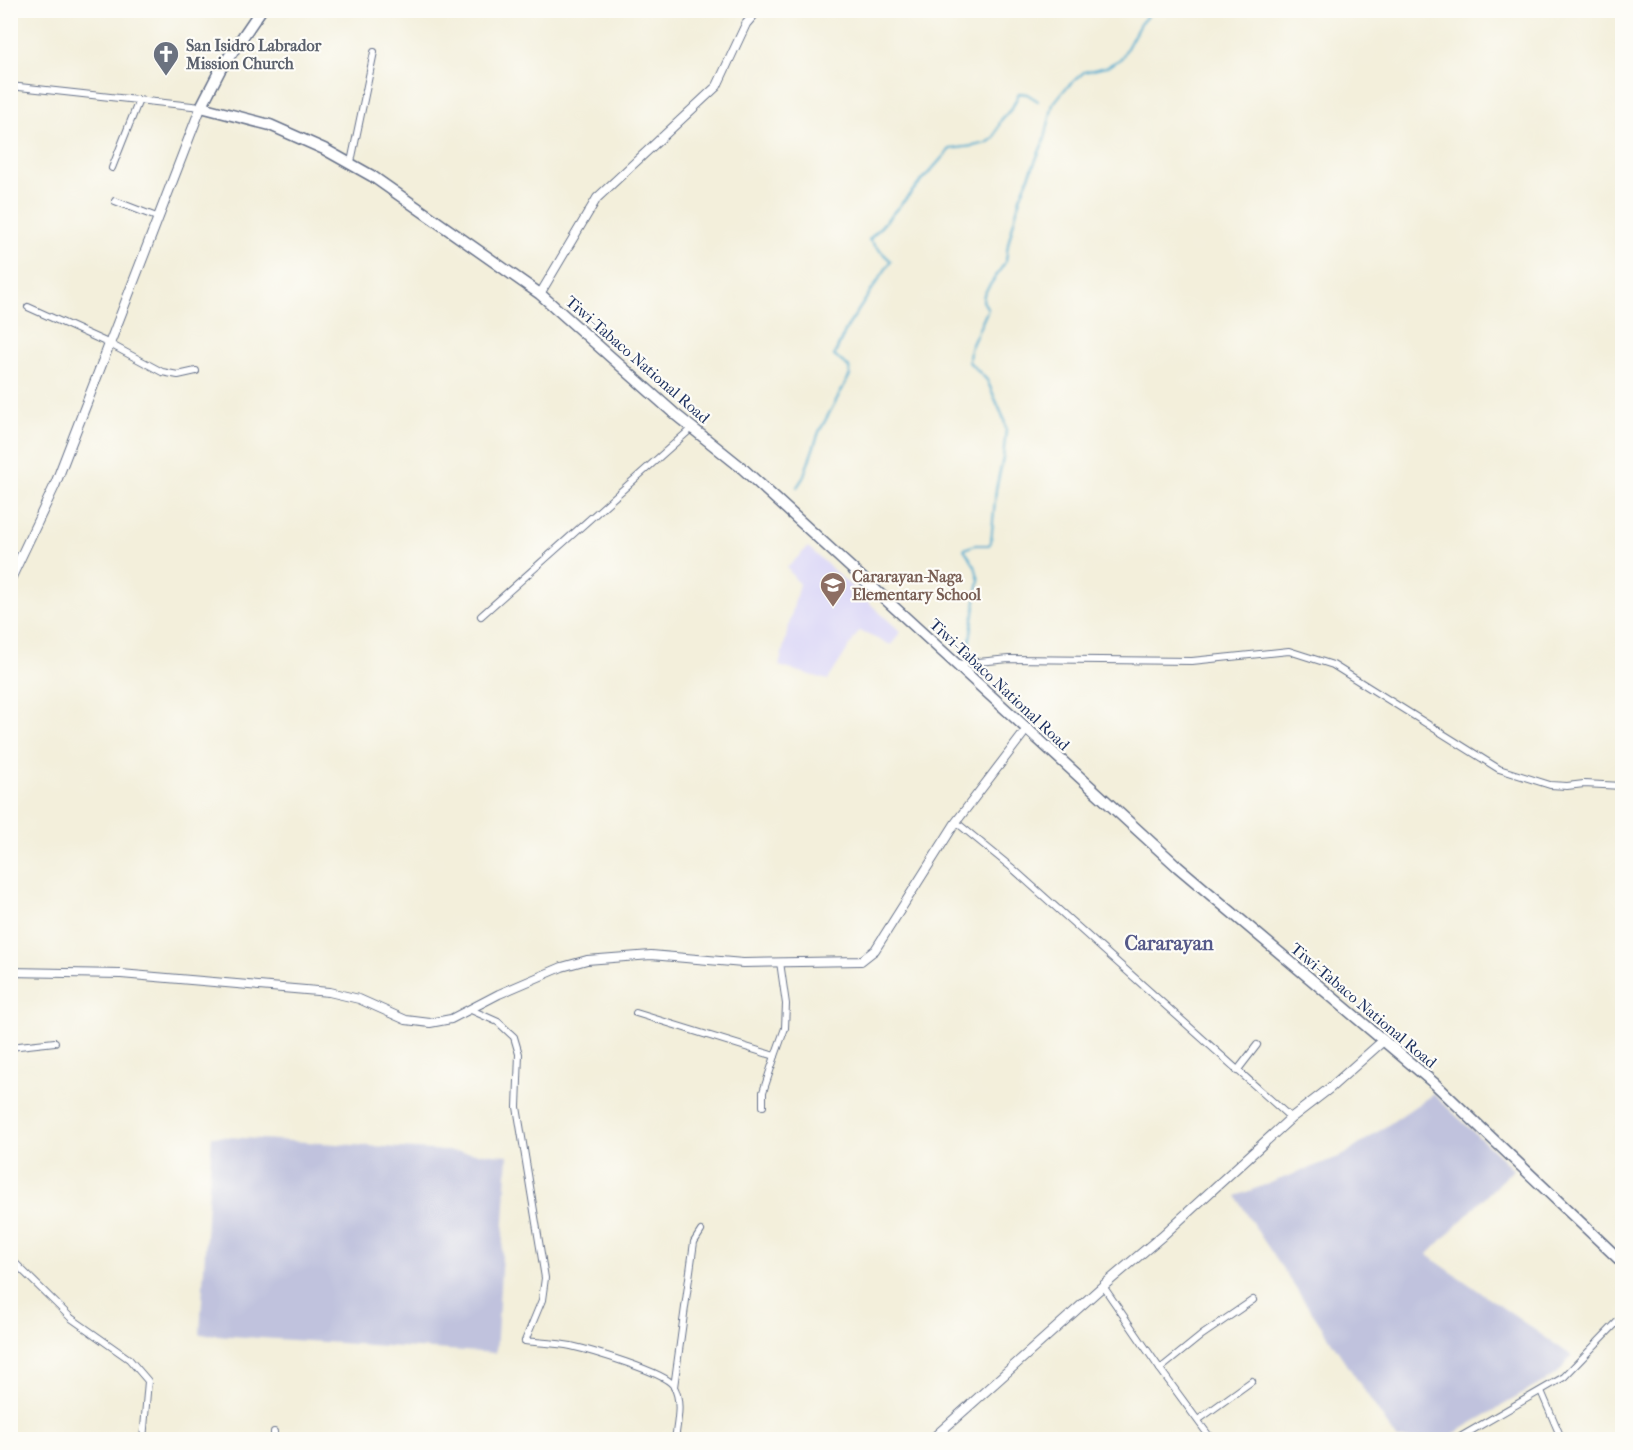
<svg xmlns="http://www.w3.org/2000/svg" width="1633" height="1450" font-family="'IM FELL French Canon',serif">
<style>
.built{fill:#dad6f7}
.industrial{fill:#c0c2dd}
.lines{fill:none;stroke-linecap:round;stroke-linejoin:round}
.stream{stroke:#52abd0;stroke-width:2}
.minor-casing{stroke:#67728a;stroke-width:8}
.tertiary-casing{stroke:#67728a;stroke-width:10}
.secondary-casing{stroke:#67728a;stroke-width:11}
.primary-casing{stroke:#67728a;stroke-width:13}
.minor{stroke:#fff;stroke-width:6}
.tertiary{stroke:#fff;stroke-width:8}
.secondary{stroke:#fff;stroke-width:9}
.primary{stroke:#fff;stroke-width:10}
.labels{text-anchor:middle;stroke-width:4.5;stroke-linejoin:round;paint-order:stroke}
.worship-label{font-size:16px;font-weight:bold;fill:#5b616d;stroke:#fdfcf7;text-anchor:start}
.street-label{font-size:16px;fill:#1b2f5e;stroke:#fdfcf7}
.education-label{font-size:16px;font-weight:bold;fill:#785e54;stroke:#fdfcf7;text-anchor:start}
.quarter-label{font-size:20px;font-weight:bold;fill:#555989;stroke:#fdfcf7}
</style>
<rect width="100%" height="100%" fill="#fdfcf7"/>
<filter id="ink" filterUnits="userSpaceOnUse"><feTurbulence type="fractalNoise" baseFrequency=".0167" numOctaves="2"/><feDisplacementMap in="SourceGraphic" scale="12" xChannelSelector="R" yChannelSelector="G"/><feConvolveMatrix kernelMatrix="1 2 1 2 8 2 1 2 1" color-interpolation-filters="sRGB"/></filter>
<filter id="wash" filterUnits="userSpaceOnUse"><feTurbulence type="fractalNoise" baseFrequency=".008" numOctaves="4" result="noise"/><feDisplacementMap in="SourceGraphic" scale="24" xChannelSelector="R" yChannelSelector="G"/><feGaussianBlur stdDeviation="1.35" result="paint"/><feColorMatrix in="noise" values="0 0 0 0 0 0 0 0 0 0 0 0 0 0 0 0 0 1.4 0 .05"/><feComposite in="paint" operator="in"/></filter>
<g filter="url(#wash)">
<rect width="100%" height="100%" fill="#f3efdb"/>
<path class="built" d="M 808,547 L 901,632 L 891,645 L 859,631 L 828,680 L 779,666 L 799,584 L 787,568 Z"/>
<g class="industrial">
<path d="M 1433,1094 L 1513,1169 L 1427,1255 L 1572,1356 L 1557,1374 L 1446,1438 L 1440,1436 L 1433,1439 L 1397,1439 L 1258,1232 L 1236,1196 L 1344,1155 Z"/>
<path d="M 212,1136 L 508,1155 L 496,1353 L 200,1334 Z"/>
</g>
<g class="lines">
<g class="stream">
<path d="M 797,487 L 803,478 L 819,432 L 850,375 L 849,367 L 834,356 L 846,329 L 891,261 L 869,240 L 950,149 L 973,146 L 987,143 L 994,138 L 1001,120 L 1012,108 L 1019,93 L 1027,94 L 1038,101"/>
<path d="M 969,646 L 979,580 L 975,566 L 964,549 L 975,545 L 989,545 L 991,542 L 996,489 L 1003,458 L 1006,430 L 1004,419 L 987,380 L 969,362 L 970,349 L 988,309 L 983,301 L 984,294 L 1006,261 L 1008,244 L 1020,198 L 1045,138 L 1053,104 L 1065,89 L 1084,72 L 1106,67 L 1121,59 L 1140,24 L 1148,15"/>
</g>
</g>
</g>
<g filter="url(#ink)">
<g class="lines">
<g class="minor-casing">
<g id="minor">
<path d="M 10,86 L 201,107"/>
<path d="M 351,162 L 374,52"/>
<path d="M 112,168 L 139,100"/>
<path d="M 115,201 L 159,218"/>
<path d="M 28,307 L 110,344 L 162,372 L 178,375 L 196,371"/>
<path d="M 481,616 L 692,428"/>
<path d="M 957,664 L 1009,659 L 1192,661 L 1289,651 L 1333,665 L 1499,769 L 1550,785 L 1567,786 L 1584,784 L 1622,786"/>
<path d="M 956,822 L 1011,867 L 1291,1118"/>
<path d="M 469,1009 L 498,1022 L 514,1037 L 519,1054 L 517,1107 L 545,1278 L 542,1300 L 525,1341 C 540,1343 556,1343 571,1346 C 589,1350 664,1372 673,1385 C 683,1401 677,1423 675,1440"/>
<path d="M 636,1013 L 775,1056 L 785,1028 L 786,1004 L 780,962"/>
<path d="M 10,1047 L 55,1042"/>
<path d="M 1237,1071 L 1257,1045"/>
<path d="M 763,1106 L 763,1092 L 775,1056"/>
<path d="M 10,1258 L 71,1318 L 129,1359 L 148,1381 L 143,1440"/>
<path d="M 1103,1286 L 1160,1369 L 1212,1440"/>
<path d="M 1160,1369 L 1202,1335 L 1253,1300"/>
<path d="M 674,1387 L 694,1242 L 701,1231"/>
<path d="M 1541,1391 L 1562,1440"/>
<path d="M 1198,1420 L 1252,1381"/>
<path d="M 274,1440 L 274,1432"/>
<path d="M 1455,1440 L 1564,1377 L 1622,1317"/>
</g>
</g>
<g class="tertiary-casing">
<g id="tertiary">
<path d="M 540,294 L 597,198 L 717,86 L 746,24 L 758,10"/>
<path d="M 10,972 L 121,974 L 329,992 L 359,999 L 406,1020 L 430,1023 L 451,1019 L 499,994 L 562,967 L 587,960 L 651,955 L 743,963 L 861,961 L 875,950 L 956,822 L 1027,729"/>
</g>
</g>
<g class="secondary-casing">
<g id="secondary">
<path d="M 10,580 L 55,485 L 201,107"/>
<path d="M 931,1440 L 1103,1286 L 1162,1236 L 1291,1118 L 1330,1088 L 1384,1040"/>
</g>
</g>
<g class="primary-casing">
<path id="primary" d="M 261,10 L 220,70 L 201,107 L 270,125 L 324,149 L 372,176 L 540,294 L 676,415 L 742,468 L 1178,867 L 1435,1084 L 1622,1262"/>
</g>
<use href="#minor" class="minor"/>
<use href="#tertiary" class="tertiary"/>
<use href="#secondary" class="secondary"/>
<use href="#primary" class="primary"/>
</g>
</g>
<defs>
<g id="church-pin" transform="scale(1.35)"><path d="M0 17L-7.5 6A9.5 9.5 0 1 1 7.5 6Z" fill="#6b7280" stroke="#fdfcf7"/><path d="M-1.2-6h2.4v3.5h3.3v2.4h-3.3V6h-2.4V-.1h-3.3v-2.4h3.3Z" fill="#fff"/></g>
<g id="school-pin" transform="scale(1.35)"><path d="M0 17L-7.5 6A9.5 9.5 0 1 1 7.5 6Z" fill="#8d6e63" stroke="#fdfcf7"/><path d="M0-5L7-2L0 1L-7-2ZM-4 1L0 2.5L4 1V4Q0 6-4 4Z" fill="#fff"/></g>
</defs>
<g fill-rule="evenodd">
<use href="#church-pin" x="166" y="54"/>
<use href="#school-pin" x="833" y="585"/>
</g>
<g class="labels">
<g class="worship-label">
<text x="186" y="51">San Isidro Labrador<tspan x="186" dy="18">Mission Church</tspan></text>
</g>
<g class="street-label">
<text transform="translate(638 359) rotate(41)" y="6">Tiwi-Tabaco National Road</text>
<text transform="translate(1000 684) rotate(43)" y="6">Tiwi-Tabaco National Road</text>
<text transform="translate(1364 1005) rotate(40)" y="6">Tiwi-Tabaco National Road</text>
</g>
<g class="education-label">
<text x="852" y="582">Cararayan-Naga<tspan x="852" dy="18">Elementary School</tspan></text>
</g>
<g class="quarter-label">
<text x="1169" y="950">Cararayan</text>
</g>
</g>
<rect width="1633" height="1450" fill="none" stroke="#fdfcf7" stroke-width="36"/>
</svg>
